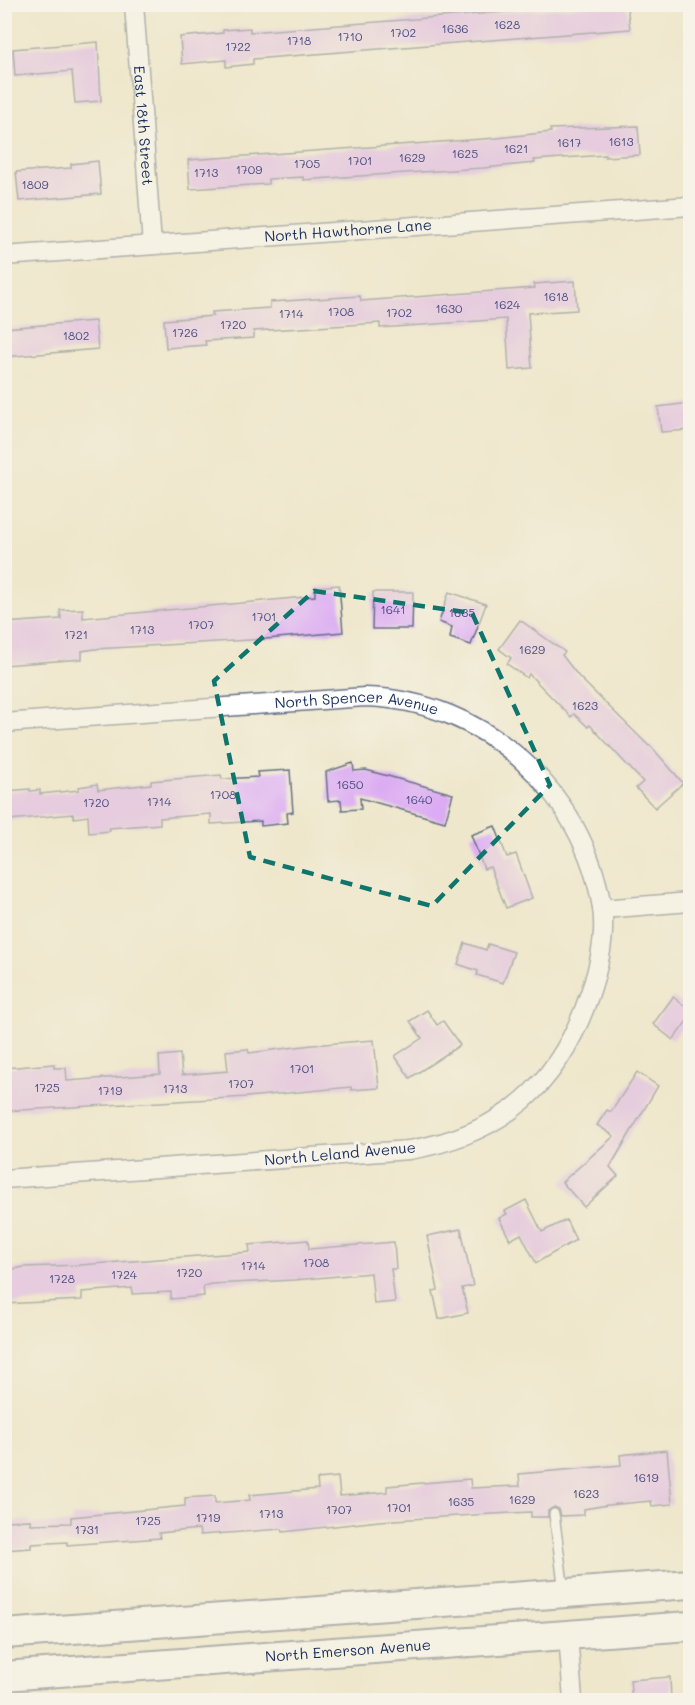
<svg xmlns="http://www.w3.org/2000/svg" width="695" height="1705" font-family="Mali,sans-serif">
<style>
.building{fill:#dbacf3}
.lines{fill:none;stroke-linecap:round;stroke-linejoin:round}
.lane-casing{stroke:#656f84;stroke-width:12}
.street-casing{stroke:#656f84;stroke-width:21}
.primary-casing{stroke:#656f84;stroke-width:32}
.lane{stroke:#fff;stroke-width:9}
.street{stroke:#fff;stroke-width:18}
.primary{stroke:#fff;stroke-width:28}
.marked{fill:none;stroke:#0f766e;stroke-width:4.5;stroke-dasharray:12 8;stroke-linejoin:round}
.labels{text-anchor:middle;stroke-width:6;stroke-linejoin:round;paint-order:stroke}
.number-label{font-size:12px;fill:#4b4e83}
.street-label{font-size:15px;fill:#1b2f5e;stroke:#f7f3e8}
</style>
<rect width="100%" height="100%" fill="#f7f3e8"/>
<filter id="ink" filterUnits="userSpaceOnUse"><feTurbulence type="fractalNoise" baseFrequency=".0167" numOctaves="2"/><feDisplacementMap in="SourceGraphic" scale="12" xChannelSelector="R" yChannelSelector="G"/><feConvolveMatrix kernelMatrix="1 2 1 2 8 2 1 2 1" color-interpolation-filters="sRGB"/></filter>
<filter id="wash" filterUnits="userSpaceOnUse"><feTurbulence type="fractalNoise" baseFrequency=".008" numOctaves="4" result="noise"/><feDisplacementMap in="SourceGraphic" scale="24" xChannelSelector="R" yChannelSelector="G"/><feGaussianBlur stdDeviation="1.35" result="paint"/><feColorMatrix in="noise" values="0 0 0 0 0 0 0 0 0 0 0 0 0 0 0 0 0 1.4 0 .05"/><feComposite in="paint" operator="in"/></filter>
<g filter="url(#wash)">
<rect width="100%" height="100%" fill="#eee7cc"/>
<g id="blocks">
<g class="building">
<path d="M 606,4 L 627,4 L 630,29 L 253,59 L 253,64 L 226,67 L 226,60 L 182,64 L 180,37 L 223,33 L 223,30 L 250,28 L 250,32 Z"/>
<path d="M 98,42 L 101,101 L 75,103 L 72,71 L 15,76 L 13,49 Z"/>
<path d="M 638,126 L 640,155 L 605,157 L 605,155 L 534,160 L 535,163 L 483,168 L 344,177 L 303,180 L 303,177 L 268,179 L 268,184 L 190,189 L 188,160 L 497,138 L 551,132 L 550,129 Z"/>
<path d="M 98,161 L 101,194 L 19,201 L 16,172 L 71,168 L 71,164 Z"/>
<path d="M 575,281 L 577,310 L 528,313 L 532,368 L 509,370 L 506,319 L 380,328 L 380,323 L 254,331 L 254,338 L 205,341 L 206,345 L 166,348 L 164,320 L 213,316 L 212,312 L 270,308 L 270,302 L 360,296 L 361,301 L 535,288 L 534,284 Z"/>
<path d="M 95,321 L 98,349 L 4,357 L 4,328 Z"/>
<path d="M 690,403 L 690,430 L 661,432 L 658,407 Z"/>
<path d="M 339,585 L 343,632 L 266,639 L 95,649 L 82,651 L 82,659 L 4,665 L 4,623 L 61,619 L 60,610 L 83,609 L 83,618 L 315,596 L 315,587 Z"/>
<path d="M 373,592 L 413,592 L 412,629 L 372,629 Z"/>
<path d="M 449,592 L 486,604 L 471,645 L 450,638 L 452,627 L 439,622 Z"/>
<path d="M 520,620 L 565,652 L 562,655 L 579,677 L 649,746 L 650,745 L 683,783 L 655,808 L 636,788 L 643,782 L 590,725 L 588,727 L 574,714 L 571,717 L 529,674 L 527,678 L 507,664 L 511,658 L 499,649 Z"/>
<path d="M 353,763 L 354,771 L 366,770 L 453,794 L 445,822 L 360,798 L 361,809 L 342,810 L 341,800 L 328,801 L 326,772 Z"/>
<path d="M 290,770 L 293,812 L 287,813 L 288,823 L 261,826 L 261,821 L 211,824 L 211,814 L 160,818 L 160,824 L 109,828 L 110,831 L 89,833 L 88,816 L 74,818 L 73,814 L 9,820 L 6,791 L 30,789 L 30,791 L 40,790 L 40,794 L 79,790 L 79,787 L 97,784 L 98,790 L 151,784 L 151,781 L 221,775 L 222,779 L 258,777 L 257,772 Z"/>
<path d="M 495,826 L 507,857 L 516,854 L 532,898 L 506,908 L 490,867 L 484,869 L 471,835 Z"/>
<path d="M 465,943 L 486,950 L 488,944 L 514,952 L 503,983 L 477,975 L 478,971 L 458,964 Z"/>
<path d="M 673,997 L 690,1010 L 690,1017 L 673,1040 L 653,1024 Z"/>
<path d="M 427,1010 L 437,1025 L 443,1021 L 460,1045 L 410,1078 L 395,1056 L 422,1038 L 410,1021 Z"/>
<path d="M 374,1040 L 379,1088 L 351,1090 L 351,1087 L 247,1097 L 4,1111 L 4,1068 L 54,1064 L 54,1068 L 66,1068 L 67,1081 L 160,1074 L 159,1056 L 180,1054 L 182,1075 L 228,1071 L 226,1051 L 248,1049 L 249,1053 L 312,1045 Z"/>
<path d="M 637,1072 L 658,1086 L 610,1167 L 618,1176 L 584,1207 L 562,1182 L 614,1136 L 597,1125 L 607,1110 L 611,1112 Z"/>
<path d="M 526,1200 L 542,1232 L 566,1220 L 576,1240 L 536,1263 L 521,1234 L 510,1240 L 499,1218 L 507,1214 L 505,1211 Z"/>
<path d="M 461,1229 L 473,1286 L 462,1288 L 468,1313 L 439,1319 L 433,1291 L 438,1290 L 427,1236 Z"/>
<path d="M 308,1240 L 309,1249 L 394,1242 L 396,1269 L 391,1269 L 395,1302 L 374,1304 L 371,1273 L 295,1280 L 211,1284 L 203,1286 L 204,1296 L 171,1299 L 171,1292 L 132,1294 L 132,1288 L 82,1292 L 82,1300 L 4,1304 L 4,1271 L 24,1267 L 80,1265 L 250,1252 L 249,1245 Z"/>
<path d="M 667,1450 L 672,1504 L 652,1506 L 651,1501 L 608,1505 L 584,1509 L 584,1515 L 561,1516 L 559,1509 L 554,1507 L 548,1511 L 548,1517 L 531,1517 L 531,1512 L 474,1515 L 379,1521 L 283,1532 L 282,1529 L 200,1535 L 199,1529 L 159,1533 L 160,1538 L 67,1545 L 67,1542 L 31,1544 L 31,1548 L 4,1550 L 4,1521 L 31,1520 L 31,1524 L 71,1523 L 71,1517 L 185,1506 L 185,1498 L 215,1496 L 215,1503 L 250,1500 L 249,1495 L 318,1489 L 317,1479 L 338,1477 L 340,1496 L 387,1492 L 387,1486 L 470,1479 L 471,1488 L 520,1486 L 519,1474 L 621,1465 L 620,1455 Z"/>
<path d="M 670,1677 L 671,1701 L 632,1701 L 630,1680 Z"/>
</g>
</g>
</g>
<g filter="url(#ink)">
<use href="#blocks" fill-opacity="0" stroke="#656f84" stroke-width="1.5"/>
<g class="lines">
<g class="lane-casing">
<path id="lane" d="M 554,1514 L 564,1591"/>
</g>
<g class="street-casing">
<g id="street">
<path id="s1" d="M 134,4 L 152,245"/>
<path id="s2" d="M 4,256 L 690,206"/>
<path id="s3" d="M 4,723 L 365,697 C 484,700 584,791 602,908 C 606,936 599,967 590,993 C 560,1084 504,1134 409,1150 L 4,1179"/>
<path d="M 602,909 L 690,902"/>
<path d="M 568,1635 L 573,1700"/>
</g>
</g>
<g class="primary-casing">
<g id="primary">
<path d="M 4,1634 L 690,1584"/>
<path id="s4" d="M 4,1676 L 690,1626"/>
</g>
</g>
<use href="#lane" class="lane"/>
<use href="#street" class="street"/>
<use href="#primary" class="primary"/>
</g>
</g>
<path d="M0 0H695V1705H0ZM 314,591 L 472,613 L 550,785 L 432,906 L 250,857 L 214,681 Z" fill="#eee7cc" fill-opacity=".55" fill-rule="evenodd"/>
<path class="marked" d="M 314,591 L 472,613 L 550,785 L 432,906 L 250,857 L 214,681 Z"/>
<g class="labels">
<g class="number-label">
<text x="507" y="29">1628</text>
<text x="455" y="33">1636</text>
<text x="403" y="37">1702</text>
<text x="350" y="41">1710</text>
<text x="299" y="45">1718</text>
<text x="238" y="51">1722</text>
<text x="621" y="146">1613</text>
<text x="569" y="147">1617</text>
<text x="516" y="153">1621</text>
<text x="465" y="158">1625</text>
<text x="412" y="162">1629</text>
<text x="360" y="165">1701</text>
<text x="307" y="168">1705</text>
<text x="249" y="174">1709</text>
<text x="206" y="177">1713</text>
<text x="35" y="189">1809</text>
<text x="556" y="301">1618</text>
<text x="507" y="309">1624</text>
<text x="449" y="313">1630</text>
<text x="341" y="316">1708</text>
<text x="399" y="317">1702</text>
<text x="291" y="318">1714</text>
<text x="233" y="329">1720</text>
<text x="185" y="337">1726</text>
<text x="76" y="340">1802</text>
<text x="393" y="614">1641</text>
<text x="462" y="617">1635</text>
<text x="264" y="621">1701</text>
<text x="201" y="629">1707</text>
<text x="142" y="634">1713</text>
<text x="76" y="639">1721</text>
<text x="532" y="654">1629</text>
<text x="585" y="710">1623</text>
<text x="350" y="789">1650</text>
<text x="223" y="799">1708</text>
<text x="419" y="804">1640</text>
<text x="159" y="806">1714</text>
<text x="96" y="807">1720</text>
<text x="302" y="1073">1701</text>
<text x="241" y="1088">1707</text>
<text x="47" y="1092">1725</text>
<text x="175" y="1093">1713</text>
<text x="110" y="1095">1719</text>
<text x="316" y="1267">1708</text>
<text x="253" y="1270">1714</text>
<text x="189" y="1277">1720</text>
<text x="124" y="1279">1724</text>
<text x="62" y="1283">1728</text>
<text x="646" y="1482">1619</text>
<text x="586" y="1498">1623</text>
<text x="522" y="1504">1629</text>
<text x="461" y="1506">1635</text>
<text x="399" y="1512">1701</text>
<text x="339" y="1514">1707</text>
<text x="271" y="1518">1713</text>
<text x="208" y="1522">1719</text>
<text x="148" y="1525">1725</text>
<text x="87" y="1534">1731</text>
</g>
<g class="street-label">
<text dy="5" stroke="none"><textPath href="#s1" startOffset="122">East 18th Street</textPath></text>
<text dy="5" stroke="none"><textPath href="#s2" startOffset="345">North Hawthorne Lane</textPath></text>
<text dy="5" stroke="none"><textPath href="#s3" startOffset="354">North Spencer Avenue</textPath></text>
<text transform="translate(340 1154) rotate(-5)" y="5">North Leland Avenue</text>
<text dy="5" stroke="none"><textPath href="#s4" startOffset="345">North Emerson Avenue</textPath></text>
</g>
</g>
<rect width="695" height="1705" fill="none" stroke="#f7f3e8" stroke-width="24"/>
</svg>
